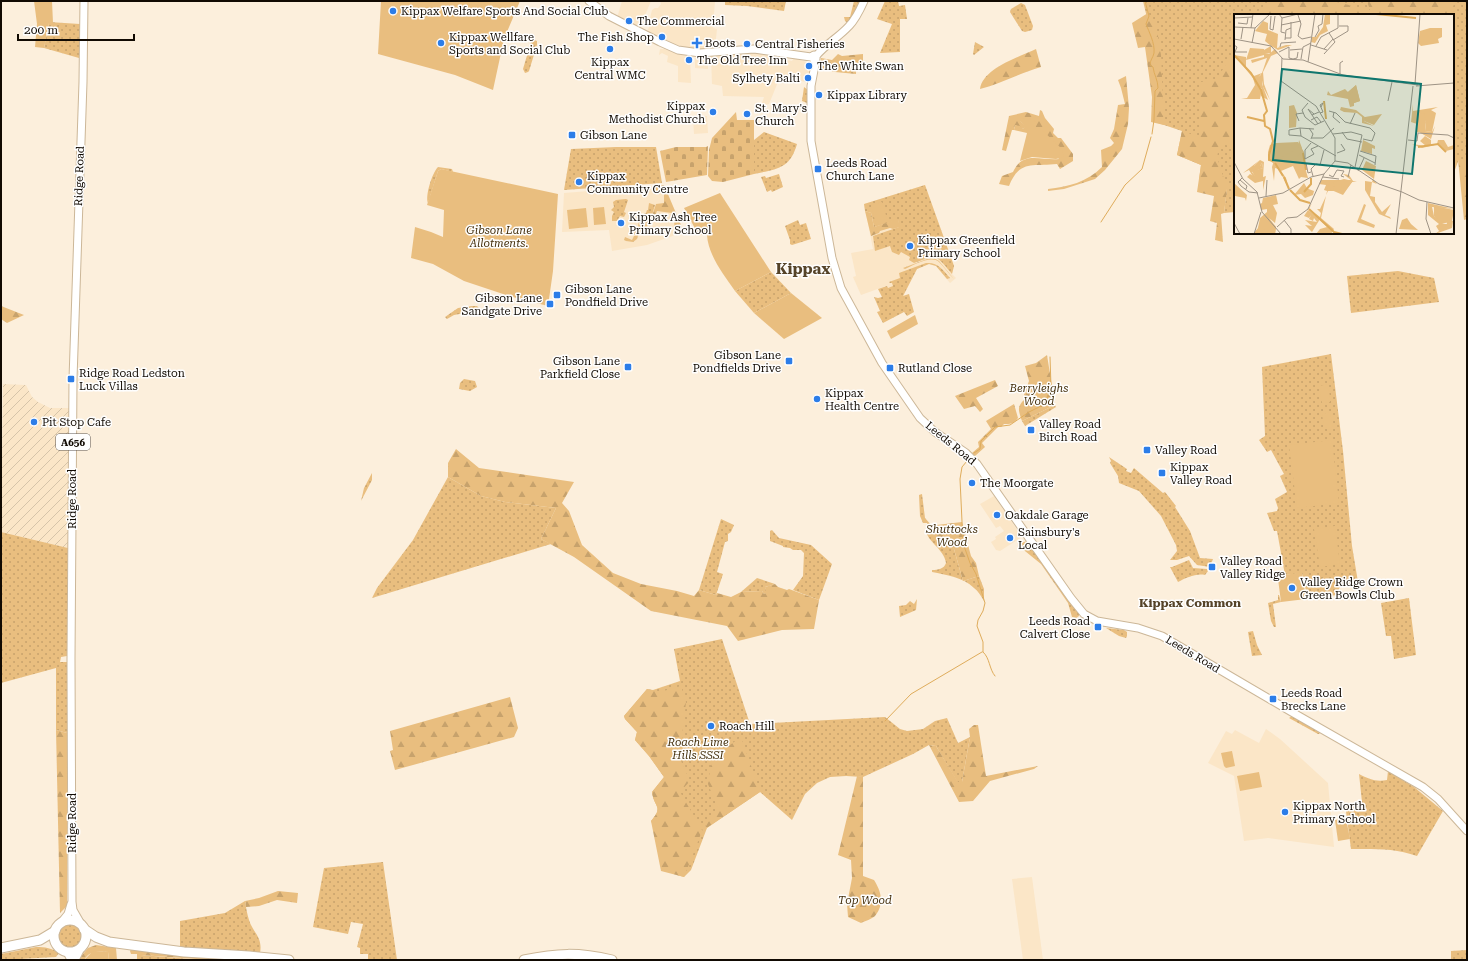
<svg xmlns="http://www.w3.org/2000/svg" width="1468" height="961" font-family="'Roboto Serif',serif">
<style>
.built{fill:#fbe6c7}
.industrial{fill:url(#industrial-furrows)}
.grass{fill:url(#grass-dots)}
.forest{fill:url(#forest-firs)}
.cemetery{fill:url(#cemetery-stones)}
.garden{fill:#e9be7f}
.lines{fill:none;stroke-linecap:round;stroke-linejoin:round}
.stream{stroke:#dfac5b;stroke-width:1}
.secondary-casing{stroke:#ccb798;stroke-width:9}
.primary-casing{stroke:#ccb798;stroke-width:9}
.highway-casing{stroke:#ccb798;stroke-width:11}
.secondary{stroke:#fff;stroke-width:7}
.primary{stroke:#fff;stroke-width:7}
.highway{stroke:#fff;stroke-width:9}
.poi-dot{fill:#2c7de8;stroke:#fefefe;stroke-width:1.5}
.labels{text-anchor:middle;stroke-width:3;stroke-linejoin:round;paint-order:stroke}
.shield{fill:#fefefe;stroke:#58534e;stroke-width:1}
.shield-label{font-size:10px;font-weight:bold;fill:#110a02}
.poi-label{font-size:11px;fill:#110a02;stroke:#fefefe;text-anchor:start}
.street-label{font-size:11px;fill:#110a02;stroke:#fefefe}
.park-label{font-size:11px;font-style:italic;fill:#46310e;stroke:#fefefe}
.neighbourhood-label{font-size:12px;font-weight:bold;fill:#554328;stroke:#fefefe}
.district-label{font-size:15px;font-weight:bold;fill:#554328;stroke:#fefefe}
.inset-river{fill:none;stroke:#dfac5b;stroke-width:2}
.inset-road{fill:none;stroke:#9e9385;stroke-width:1}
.view{fill:#0f766e;fill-opacity:0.15;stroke:#0f766e;stroke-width:2}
.inset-edge{fill:none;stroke:#110a02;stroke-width:2}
</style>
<defs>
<pattern id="industrial-furrows" width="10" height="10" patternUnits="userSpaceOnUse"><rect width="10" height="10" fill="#fbe6c7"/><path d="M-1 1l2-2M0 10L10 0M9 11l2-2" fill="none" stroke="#d6c4a9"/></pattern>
<pattern id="grass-dots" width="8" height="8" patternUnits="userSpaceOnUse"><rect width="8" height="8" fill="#e9be7f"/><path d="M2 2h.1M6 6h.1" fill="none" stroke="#c7a26c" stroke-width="1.8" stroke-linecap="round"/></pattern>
<pattern id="forest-firs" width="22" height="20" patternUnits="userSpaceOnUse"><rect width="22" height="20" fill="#e9be7f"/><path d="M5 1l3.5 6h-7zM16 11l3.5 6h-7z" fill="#c7a26c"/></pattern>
<pattern id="cemetery-stones" width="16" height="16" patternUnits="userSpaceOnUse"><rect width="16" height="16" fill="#e9be7f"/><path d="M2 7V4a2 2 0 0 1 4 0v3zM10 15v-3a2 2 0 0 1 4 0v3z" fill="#c7a26c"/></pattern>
</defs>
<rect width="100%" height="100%" fill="#fcefdc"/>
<g class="built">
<path d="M 622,1 L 651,1 L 640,27 L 617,18 Z"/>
<path d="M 660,1 L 715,1 L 713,28 L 717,29 L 715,49 L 691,49 L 668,42 L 647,32 L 650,25 L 653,24 L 654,19 L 650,18 L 652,10 L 655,8 L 658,8 L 661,4 Z"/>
<path d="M 660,49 L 665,49 L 672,52 L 690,57 L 691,83 L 678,82 L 678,66 L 667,62 L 668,56 L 662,53 L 659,55 Z"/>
<path d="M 745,52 L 770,54 L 770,57 L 792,61 L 794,58 L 810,63 L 812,66 L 808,81 L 805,82 L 786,76 L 780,77 L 769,104 L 761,106 L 764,97 L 723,96 L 722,86 L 712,84 L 711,56 Z"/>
<path d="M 708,57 L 708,69 L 695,68 L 695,58 Z"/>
<path d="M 696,116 L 707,116 L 708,133 L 694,134 L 693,119 L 696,119 Z"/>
<path d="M 664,185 L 684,232 L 647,245 L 612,251 L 609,230 L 562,232 L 564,193 Z"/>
<path d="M 925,185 L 954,266 L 952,274 L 956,278 L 950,283 L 936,266 L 929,264 L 917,269 L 903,297 L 892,300 L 886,286 L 861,295 L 853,277 L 856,276 L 851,253 L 873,249 L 864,204 Z"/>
<path d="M 994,496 L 1022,537 L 1000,551 L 996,550 L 991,542 L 996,539 L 995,537 L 1004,531 L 1000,526 L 996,528 L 980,504 Z"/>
<path d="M 1266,729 L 1280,739 L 1328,783 L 1334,847 L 1268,838 L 1244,841 L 1234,776 L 1208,763 L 1226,731 L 1232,734 L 1235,730 L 1259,743 Z"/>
<path d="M 1032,877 L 1043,960 L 1023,960 L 1012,879 Z"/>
</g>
<path class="industrial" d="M 3,384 L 26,385 L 32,397 L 38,402 L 50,408 L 73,408 L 72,549 L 1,532 Z"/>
<g class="grass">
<path d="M 725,1 L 786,1 L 784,11 L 747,6 L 725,5 Z"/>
<path d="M 854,1 L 861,1 L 856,12 L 848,23 L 845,21 L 844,17 L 850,17 Z"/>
<path d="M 885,1 L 898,1 L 899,6 L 905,5 L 907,19 L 900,19 L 900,52 L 880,53 L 892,24 L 877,19 Z"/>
<path d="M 1143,1 L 1450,1 L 1456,2 L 1457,1 L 1467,1 L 1467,159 L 1459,159 L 1453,175 L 1453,15 L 1235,15 L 1235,212 L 1224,213 L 1227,187 L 1199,180 L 1201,165 L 1177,155 L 1182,131 L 1152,121 L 1154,102 L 1148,22 Z"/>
<path d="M 1021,3 L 1025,5 L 1033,26 L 1032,30 L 1025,32 L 1022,31 L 1010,12 L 1011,9 Z"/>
<path d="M 49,22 L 80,24 L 79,58 L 44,48 Z"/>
<path d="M 534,40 L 537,41 L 537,45 L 529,71 L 528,72 L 525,73 L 523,69 L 531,42 Z"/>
<path d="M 975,42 L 984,47 L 974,55 L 973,54 Z"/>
<path d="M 821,59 L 837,64 L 835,72 L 819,68 Z"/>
<path d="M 804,87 L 808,90 L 807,103 L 802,101 Z"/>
<path d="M 764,132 L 797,144 C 790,169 777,169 754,174 L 754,140 Z"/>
<path d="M 616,147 L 656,147 L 662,183 L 564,190 L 571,149 Z"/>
<path d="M 438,167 L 452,169 L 453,172 L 441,169 L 438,171 L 428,203 C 425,196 432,173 438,167 Z"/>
<path d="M 779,174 L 783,187 L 772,192 L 771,190 L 767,192 L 761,177 L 765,176 L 766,178 Z"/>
<path d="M 925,185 L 954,266 L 952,274 C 936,255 938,254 914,263 L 909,260 L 910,257 L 901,252 L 899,255 L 892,252 L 890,246 L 875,251 L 873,236 L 899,227 L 898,220 L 874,227 L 871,213 L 865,211 L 864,204 Z"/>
<path d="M 626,199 L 628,200 L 624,212 L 626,213 L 624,217 L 620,216 L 617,221 L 612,221 L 612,216 L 614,212 L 611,210 L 614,207 L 613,202 L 616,200 Z"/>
<path d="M 649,203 L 655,205 C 649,223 656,221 639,232 L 637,239 L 633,242 L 626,241 L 624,240 L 625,237 L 632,240 L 634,236 L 635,236 L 636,235 L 634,234 L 637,227 L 638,227 L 639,221 L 641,221 L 642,218 L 643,218 L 644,213 L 646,213 L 647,210 L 648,210 Z"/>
<path d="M 798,220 L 800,225 L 806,223 L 811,239 L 792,245 L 790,244 L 790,240 L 785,226 Z"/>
<path d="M 934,258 L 939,261 L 954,279 C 949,274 944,267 939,262 C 931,255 914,265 905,269 L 903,268 L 927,259 Z"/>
<path d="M 926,263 C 938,262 943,270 950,278 L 947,279 L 936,266 L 929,264 L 917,269 L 903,296 L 909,294 L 914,312 L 907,316 L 904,312 L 883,323 L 877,312 L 880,311 L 874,297 L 878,298 L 882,297 L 878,289 L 887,286 L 888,288 L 893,286 L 892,283 L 890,283 L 889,282 L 900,278 L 899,273 Z"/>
<path d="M 1398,271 L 1434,278 L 1439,302 L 1351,313 L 1347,276 Z"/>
<path d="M 771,272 L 791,293 L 754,313 L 735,291 Z"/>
<path d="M 472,306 L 477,306 L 481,310 L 454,315 L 447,319 L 445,317 L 458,308 Z"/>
<path d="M 1331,354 L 1343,451 L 1352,546 L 1358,582 L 1340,586 L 1337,595 L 1306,599 L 1306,591 L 1302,573 L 1285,575 L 1277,531 L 1274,531 L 1267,513 L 1277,511 L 1278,508 L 1275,499 L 1287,492 L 1280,476 L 1284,474 L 1271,450 L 1267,452 L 1259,440 L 1265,436 L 1262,367 Z"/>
<path d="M 464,379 L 475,381 L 477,387 L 470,391 L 459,389 L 460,383 Z"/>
<path d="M 1055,405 L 1056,407 L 1025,426 L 1022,421 Z"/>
<path d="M 1109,457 L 1127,469 L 1126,471 L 1131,473 L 1134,468 L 1163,493 L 1165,492 L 1176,506 L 1175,507 L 1190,531 L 1200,558 L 1213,559 L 1210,567 L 1197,565 L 1189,556 L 1177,560 L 1170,560 L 1177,551 L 1176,545 L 1161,516 L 1139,491 L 1119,483 L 1118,476 L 1110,463 L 1111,461 Z"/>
<path d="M 372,473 L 372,480 L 361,501 L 364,488 Z"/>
<path d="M 448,477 L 481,496 L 505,502 L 556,508 L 541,539 L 551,544 L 372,598 L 377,588 L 413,540 Z"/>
<path d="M 922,494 L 925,518 L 932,526 L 929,525 L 954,549 L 963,581 L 979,576 L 984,589 L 984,601 C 981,596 978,591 974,588 C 963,577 946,575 932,572 L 932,570 C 938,570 944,569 946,563 C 944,548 925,541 926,528 L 928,525 L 927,523 L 923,523 L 920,516 L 919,495 Z"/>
<path d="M 721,519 L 734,525 L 731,532 L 728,534 L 728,541 L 725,542 L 717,572 L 723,574 L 716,595 L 699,590 Z"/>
<path d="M 772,530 L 779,538 L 811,545 L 832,564 L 819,600 L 793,590 L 803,576 L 804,553 L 801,550 L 793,550 L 790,548 L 783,547 L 783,546 L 770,541 L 770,531 Z"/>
<path d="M 1,532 L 68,548 L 67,656 L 61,657 L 60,662 L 67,662 L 67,733 L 56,730 L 56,668 L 1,683 Z"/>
<path d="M 1027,541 L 1079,613 L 1079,616 L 1076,618 L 1072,617 L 1068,603 L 1041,564 L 1020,547 L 1021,543 Z"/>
<path d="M 1189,560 L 1193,568 L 1207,569 L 1208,571 L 1205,575 C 1196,573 1186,578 1178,582 L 1170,567 L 1172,567 Z"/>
<path d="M 757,578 L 775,584 L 765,587 L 767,593 L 764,594 L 762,591 L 741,592 Z"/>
<path d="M 1278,595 L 1279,595 L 1281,602 L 1273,604 L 1276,627 L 1274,627 L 1271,621 L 1268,603 L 1278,600 Z"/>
<path d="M 1409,598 L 1416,655 L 1394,659 L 1391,636 L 1386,636 L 1381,603 Z"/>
<path d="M 917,599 L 916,610 L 900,617 L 899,606 L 906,605 L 910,601 L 914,604 Z"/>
<path d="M 1106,628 L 1124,630 L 1127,632 L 1127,636 L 1126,638 L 1119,636 Z"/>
<path d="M 1253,631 L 1257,645 L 1262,655 L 1252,656 L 1248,632 Z"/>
<path d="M 722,639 L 750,724 L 885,717 L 900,729 L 907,731 L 923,729 L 935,721 L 947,718 L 958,743 L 970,737 L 962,782 L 958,783 L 936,746 L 929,745 L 913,754 L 863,777 L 846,776 L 830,777 L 817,783 L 805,794 L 792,820 L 760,792 L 707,828 L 691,870 L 684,877 L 677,875 L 651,821 C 664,806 654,808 652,792 L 664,777 L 649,756 L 635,740 L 637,732 L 625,719 L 624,716 L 647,689 L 653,690 L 680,681 L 674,649 Z"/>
<path d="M 1292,716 L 1320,733 L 1319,734 L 1318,734 L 1289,718 Z"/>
<path d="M 1388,771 L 1414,787 L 1443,811 L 1417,856 C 1395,848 1373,849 1351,849 L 1345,804 L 1362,802 L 1359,774 C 1369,779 1375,782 1387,780 Z"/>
<path d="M 383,862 L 397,960 L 368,960 L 368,954 L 360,954 L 360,948 L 357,947 L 363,924 L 351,922 L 348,934 L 313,927 L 324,868 Z"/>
<path d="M 245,901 C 246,907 247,914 249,920 C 253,933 263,937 260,953 L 180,949 L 180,921 L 225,913 Z"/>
<circle cx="71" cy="937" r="13"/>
<path d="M 36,947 C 45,947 52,948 59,953 L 56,957 L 1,960 L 1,954 Z"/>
<path d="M 1467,950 L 1467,960 L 1451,960 L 1451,951 Z"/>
<path d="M 141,955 L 203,960 L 141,960 Z"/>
</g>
<g class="forest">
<path d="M 1269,1 L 1332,1 L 1370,10 L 1367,1 L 1457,1 L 1453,6 L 1452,15 L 1254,15 Z"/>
<path d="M 1148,13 L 1156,24 L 1161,55 L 1164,125 L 1151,122 L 1152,97 L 1145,47 L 1138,48 L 1132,23 Z"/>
<path d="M 1036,49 L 1041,67 C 1020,73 1001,84 980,89 C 983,68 1019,57 1036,49 Z"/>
<path d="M 1235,49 L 1235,148 L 1220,143 L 1217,157 L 1224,179 L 1228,181 L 1224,213 L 1221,214 L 1223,242 L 1215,240 L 1217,223 L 1210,221 L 1214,196 L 1197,192 L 1201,165 L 1177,155 L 1182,131 L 1199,137 L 1201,82 L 1217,79 Z"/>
<path d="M 838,54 L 842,56 L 863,54 L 863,64 L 856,64 L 856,74 L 835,72 L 836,64 L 821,59 L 821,58 L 832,60 Z"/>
<path d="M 1126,76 L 1129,108 L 1128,124 L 1122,149 L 1105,170 L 1095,179 L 1064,189 L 1048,191 L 1048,189 C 1068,187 1087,182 1102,167 L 1101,150 L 1111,146 L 1114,143 L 1110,138 L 1114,129 L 1118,105 L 1125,104 L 1121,88 L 1118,80 Z"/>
<path d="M 1040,110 L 1042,111 L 1045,118 L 1054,129 L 1053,133 L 1058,138 L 1061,138 L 1073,154 L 1073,161 L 1060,169 L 1057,164 C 1033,167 1020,159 1009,186 L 999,184 L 1002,176 L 1013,172 C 1023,150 1041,161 1059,159 L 1034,130 L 1020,121 L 1026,127 L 1023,129 L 1015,125 L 1014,130 L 1012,130 L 1006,151 L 1002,150 L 1009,116 L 1026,112 L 1039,116 Z"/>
<path d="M 1458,159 L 1467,159 L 1467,219 L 1464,220 Z"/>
<path d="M 664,185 L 684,232 L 675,235 L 674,219 L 672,213 L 657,211 L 655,216 L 652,216 L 656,204 L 664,203 L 664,192 L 657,193 L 654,186 Z"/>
<path d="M 865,211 L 871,213 L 874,227 L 898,219 L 900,227 L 893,229 L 890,228 L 880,231 L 879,233 L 871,236 Z"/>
<path d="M 1,306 L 24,315 L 7,323 L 1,319 Z"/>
<path d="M 1047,355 L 1055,405 L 1022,421 C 1019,411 1016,407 1025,399 L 1024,394 L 1029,381 L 1025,366 L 1036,363 Z"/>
<path d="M 995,380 L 998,386 L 976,398 L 983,409 L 980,412 L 975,406 L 964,409 L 955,396 Z"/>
<path d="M 1014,404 L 1018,418 C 1014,424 1010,424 1004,424 L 1001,427 L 999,426 L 982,443 L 985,447 L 975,456 L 972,453 L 979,447 L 978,442 L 991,429 L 986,421 Z"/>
<path d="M 456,449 L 479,468 L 574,482 L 562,503 L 569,511 L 582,545 L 613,573 L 641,584 L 677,591 L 694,596 L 699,590 L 716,595 L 717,593 L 731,597 L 741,592 L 762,591 L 764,594 L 766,593 L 765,587 L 775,584 L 778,587 L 787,590 L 789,589 L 819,600 L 814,629 L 782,630 L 738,641 L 727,626 L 651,611 L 574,557 L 541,539 L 556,508 L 505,502 L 481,496 L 448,477 L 448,463 Z"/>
<path d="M 962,522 L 971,556 L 976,563 L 979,576 L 963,581 L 954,549 L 940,543 L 928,526 Z"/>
<path d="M 681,686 L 686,702 L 682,736 L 688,750 L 681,761 L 690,781 L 680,792 L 702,830 L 718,809 L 708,784 L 712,758 L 741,737 L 760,792 L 702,831 L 684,877 L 661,871 L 651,821 C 664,806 654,808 652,792 L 664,777 L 649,756 L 635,740 L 637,732 L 625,719 L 624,716 L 647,689 L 660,692 Z"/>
<path d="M 510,697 L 518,728 L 514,737 L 395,770 L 390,751 L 393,750 L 390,731 Z"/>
<path d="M 974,725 L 978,725 L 986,776 L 1038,766 L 1034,769 L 990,781 L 973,801 L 959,802 L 929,745 L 936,746 L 958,782 L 962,782 L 970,737 L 969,729 Z"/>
<path d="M 56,730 L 67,733 L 67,906 L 60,913 Z"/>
<path d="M 857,776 L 863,777 L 863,876 L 874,880 C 881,891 885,904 875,916 C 872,919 865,921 861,923 L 848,917 L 847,904 L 852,878 L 851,860 L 838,855 Z"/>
<path d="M 278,891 L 298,893 L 297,903 L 277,900 L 259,906 L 246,907 L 245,901 L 259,898 Z"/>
<path d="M 96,945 L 116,948 L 117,960 L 108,960 L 109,952 C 98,951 90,950 84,960 L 78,960 L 88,948 Z"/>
<path d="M 131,949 L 211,958 L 210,960 L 141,955 L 141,960 L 137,960 L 137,954 L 131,954 L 130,951 Z"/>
</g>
<g class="cemetery">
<path d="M 736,112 L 737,120 L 754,120 L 754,174 L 723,182 L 712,181 L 708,176 L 709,150 L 712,138 Z"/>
<path d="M 708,146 L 707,175 L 666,182 L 660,151 L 676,147 L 706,147 Z"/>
</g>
<g class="garden">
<path d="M 34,1 L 52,1 L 53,23 L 49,23 L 44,48 L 35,47 L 37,24 Z"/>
<path d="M 381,1 L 520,1 L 504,39 L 493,90 L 455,75 L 378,54 Z"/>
<path d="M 1028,118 L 1037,122 L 1035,130 L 1042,130 L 1062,149 L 1064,157 L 1056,159 L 1032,157 L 1020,161 L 1027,133 L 1014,130 L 1015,125 L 1020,126 L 1023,129 L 1025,127 L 1020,121 L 1020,119 Z"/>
<path d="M 441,169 L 558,194 L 553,271 L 548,306 L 509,296 L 464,281 L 433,264 L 411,258 L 415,227 L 431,232 L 443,237 L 444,210 L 427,205 L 438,171 Z"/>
<path d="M 720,193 L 771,272 L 735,291 C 724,275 708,255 707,235 L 698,234 L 684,208 Z"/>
<path d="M 882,202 L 888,222 L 876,225 L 871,205 Z"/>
<path d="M 604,207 L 606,224 L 594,225 L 593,208 Z"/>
<path d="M 586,208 L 588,227 L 569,229 L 567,210 Z"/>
<path d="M 791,293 L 822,318 L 784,339 L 754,313 Z"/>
<path d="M 915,315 L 918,324 L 891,339 L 887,331 Z"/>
<path d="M 1328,384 L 1330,397 L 1329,397 L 1330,402 L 1322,403 L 1319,386 Z"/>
<path d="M 1330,412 L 1333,427 L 1324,428 L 1322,414 Z"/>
<path d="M 1332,440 L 1339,503 L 1297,508 L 1289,445 Z"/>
<path d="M 1335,526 L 1340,564 L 1320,567 L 1314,529 Z"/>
<path d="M 1302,572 L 1306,599 L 1281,602 L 1278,579 L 1285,578 L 1285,575 Z"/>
<path d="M 1232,751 L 1235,766 L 1226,768 L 1224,766 L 1221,753 Z"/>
<path d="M 1259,772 L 1262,787 L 1240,791 L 1237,776 Z"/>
<path d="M 1346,818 L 1350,839 L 1338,841 L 1335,820 Z"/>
<path d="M 95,951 L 109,952 L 108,960 L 84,960 L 92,952 Z"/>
</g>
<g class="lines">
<g class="stream">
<path d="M 1145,1 L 1149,16 L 1146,24 C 1149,32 1155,43 1154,53 C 1153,58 1150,60 1150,65 L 1153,67 C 1154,75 1158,80 1158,88 L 1155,91 L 1154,120 L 1152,134"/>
<path d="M 1101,222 L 1125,185 L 1142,169 L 1151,137"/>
<path d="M 974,453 L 980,449 L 981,441 L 995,427 L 1010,425 L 1029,412 L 1045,404 L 1051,387 L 1050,357"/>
<path d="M 967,461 L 962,467 L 960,479 L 963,543 L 970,563 L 976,574 L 985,603 L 983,611 L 978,620 L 977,626 L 983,642 L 983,652"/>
<path d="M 983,652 C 990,658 989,669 995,676"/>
<path d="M 885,721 L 911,694 L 982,652"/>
</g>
<g class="secondary-casing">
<g id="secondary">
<path d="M 589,1 L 609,16 L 660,42 L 678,50 L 700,53 L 754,49 L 811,57 L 814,55 L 816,56"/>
<path d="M 864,1 C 860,10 856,19 849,26 C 839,37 826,44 816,56 L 816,59 L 814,60 L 815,65 L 811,86 L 811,141 L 832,258 L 841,288 L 882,363 L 920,418 L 935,432 L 966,453 L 977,464 L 1071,598 L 1084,614 L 1097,621 L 1138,628 L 1162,636 L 1290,711 L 1423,787 L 1438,799 L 1467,831"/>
</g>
</g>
<g class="primary-casing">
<g id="primary">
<path d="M 60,924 L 68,914 L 71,904"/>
<path d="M 81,924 L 73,910 L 72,902 L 71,659 L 73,379 L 83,82 L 84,1"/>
<path d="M 67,952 L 71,960"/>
<path d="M 75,960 L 81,948"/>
</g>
</g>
<g class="highway-casing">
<g id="highway">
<circle cx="70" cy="936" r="16"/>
<path d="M 84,929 L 96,937 L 109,942 L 184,952 L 249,956 L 289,960"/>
<path d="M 1,948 L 40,940 L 55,931"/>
<path d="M 524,960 C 557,953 578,952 612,960"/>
</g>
</g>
<use href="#secondary" class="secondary"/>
<use href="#primary" class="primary"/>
<use href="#highway" class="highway"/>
</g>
<g class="poi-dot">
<circle cx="393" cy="11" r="4"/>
<circle cx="629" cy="21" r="4"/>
<circle cx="662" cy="37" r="4"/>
<circle cx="441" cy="43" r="4"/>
<path d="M695 37h4v4h4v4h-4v4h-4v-4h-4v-4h4z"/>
<circle cx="747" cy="44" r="4"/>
<circle cx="610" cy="49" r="4"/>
<circle cx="689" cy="60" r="4"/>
<circle cx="809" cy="66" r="4"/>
<circle cx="808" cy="78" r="4"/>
<circle cx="819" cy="95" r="4"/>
<circle cx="713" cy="112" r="4"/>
<circle cx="747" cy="114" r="4"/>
<rect x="568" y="131" width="8" height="8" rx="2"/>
<rect x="814" y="165" width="8" height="8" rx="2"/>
<circle cx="579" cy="182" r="4"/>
<circle cx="621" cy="223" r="4"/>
<circle cx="910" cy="246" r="4"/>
<rect x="553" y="291" width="8" height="8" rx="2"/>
<rect x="546" y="300" width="8" height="8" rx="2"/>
<rect x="785" y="357" width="8" height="8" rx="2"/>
<rect x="624" y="363" width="8" height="8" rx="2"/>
<rect x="886" y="364" width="8" height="8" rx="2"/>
<rect x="67" y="375" width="8" height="8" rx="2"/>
<circle cx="817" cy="399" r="4"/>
<circle cx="34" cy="422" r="4"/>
<rect x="1027" y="426" width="8" height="8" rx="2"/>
<rect x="1143" y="446" width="8" height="8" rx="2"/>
<rect x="1158" y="469" width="8" height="8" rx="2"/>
<circle cx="972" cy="483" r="4"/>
<circle cx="997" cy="515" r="4"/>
<circle cx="1010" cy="538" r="4"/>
<rect x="1208" y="563" width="8" height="8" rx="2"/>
<circle cx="1292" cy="588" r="4"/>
<rect x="1094" y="623" width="8" height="8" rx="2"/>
<rect x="1269" y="695" width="8" height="8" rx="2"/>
<circle cx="711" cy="726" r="4"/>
<circle cx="1285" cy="812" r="4"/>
</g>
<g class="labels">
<rect class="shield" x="56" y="434" width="34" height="16" rx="3"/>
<g class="shield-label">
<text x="73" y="446">A656</text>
</g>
<g class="poi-label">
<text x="401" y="15">Kippax Welfare Sports And Social Club</text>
<text x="637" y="25">The Commercial</text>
<text x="449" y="41">Kippax Wellfare<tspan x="449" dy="13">Sports and Social Club</tspan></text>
<text x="654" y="41" text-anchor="end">The Fish Shop</text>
<text x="705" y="47">Boots</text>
<text x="755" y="48">Central Fisheries</text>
<text x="697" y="64">The Old Tree Inn</text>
<text x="610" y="66" text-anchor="middle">Kippax<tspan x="610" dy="13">Central WMC</tspan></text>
<text x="817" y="70">The White Swan</text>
<text x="800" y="82" text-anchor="end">Sylhety Balti</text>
<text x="827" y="99">Kippax Library</text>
<text x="705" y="110" text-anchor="end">Kippax<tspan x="705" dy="13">Methodist Church</tspan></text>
<text x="755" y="112">St. Mary's<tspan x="755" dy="13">Church</tspan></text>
<text x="580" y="139">Gibson Lane</text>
<text x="826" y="167">Leeds Road<tspan x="826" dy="13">Church Lane</tspan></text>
<text x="587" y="180">Kippax<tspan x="587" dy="13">Community Centre</tspan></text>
<text x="629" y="221">Kippax Ash Tree<tspan x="629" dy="13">Primary School</tspan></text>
<text x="918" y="244">Kippax Greenfield<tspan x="918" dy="13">Primary School</tspan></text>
<text x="565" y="293">Gibson Lane<tspan x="565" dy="13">Pondfield Drive</tspan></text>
<text x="542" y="302" text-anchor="end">Gibson Lane<tspan x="542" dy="13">Sandgate Drive</tspan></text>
<text x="781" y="359" text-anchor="end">Gibson Lane<tspan x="781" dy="13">Pondfields Drive</tspan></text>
<text x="620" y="365" text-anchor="end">Gibson Lane<tspan x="620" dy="13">Parkfield Close</tspan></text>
<text x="898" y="372">Rutland Close</text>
<text x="79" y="377">Ridge Road Ledston<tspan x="79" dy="13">Luck Villas</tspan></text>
<text x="825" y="397">Kippax<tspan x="825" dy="13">Health Centre</tspan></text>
<text x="42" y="426">Pit Stop Cafe</text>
<text x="1039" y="428">Valley Road<tspan x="1039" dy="13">Birch Road</tspan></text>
<text x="1155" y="454">Valley Road</text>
<text x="1170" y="471">Kippax<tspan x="1170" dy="13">Valley Road</tspan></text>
<text x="980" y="487">The Moorgate</text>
<text x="1005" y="519">Oakdale Garage</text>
<text x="1018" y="536">Sainsbury's<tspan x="1018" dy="13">Local</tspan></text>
<text x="1220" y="565">Valley Road<tspan x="1220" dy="13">Valley Ridge</tspan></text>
<text x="1300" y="586">Valley Ridge Crown<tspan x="1300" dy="13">Green Bowls Club</tspan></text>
<text x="1090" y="625" text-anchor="end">Leeds Road<tspan x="1090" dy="13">Calvert Close</tspan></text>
<text x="1281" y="697">Leeds Road<tspan x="1281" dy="13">Brecks Lane</tspan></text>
<text x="719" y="730">Roach Hill</text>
<text x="1293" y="810">Kippax North<tspan x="1293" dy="13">Primary School</tspan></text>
</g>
<g class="street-label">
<text transform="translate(79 176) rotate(-88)" y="4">Ridge Road</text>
<text transform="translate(951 443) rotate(39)" y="4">Leeds Road</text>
<text transform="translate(72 499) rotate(-90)" y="4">Ridge Road</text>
<text transform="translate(1193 654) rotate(31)" y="4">Leeds Road</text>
<text transform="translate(72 823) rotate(-90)" y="4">Ridge Road</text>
</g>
<g class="park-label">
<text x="499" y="234">Gibson Lane<tspan x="499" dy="13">Allotments.</tspan></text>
<text x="1039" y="392">Berryleighs<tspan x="1039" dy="13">Wood</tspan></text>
<text x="952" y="533">Shuttocks<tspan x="952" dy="13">Wood</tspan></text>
<text x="698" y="746">Roach Lime<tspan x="698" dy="13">Hills SSSI</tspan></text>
<text x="865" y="904">Top Wood</text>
</g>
<g class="neighbourhood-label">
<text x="1190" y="607">Kippax Common</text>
</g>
<g class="district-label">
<text x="803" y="274">Kippax</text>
</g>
</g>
<g transform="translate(1234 14)">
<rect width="220" height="220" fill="#fcefdc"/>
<path d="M 91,0 L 96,0 L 96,10 L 92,11 L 94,17 L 86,21 L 81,29 L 77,28 L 78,23 L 82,23 L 89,13 ZM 29,7 L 34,9 L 34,16 L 44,20 L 43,34 L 52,31 L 58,31 L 44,36 L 37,32 L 37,39 L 30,40 L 30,36 L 37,32 L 31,27 L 33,20 L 21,17 ZM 196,14 L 208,14 L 208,23 L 204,25 L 205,29 L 187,32 L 184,29 L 186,17 ZM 28,60 L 28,70 L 34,86 L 27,82 L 28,75 L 23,70 L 23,64 ZM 122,71 L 126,87 L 120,89 L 120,92 L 116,93 L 114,85 L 93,81 L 94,77 L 97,81 L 111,75 L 114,78 ZM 179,90 L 179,97 L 204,93 L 197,96 L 202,99 L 198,118 L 191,117 L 192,108 L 187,100 L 184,114 L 183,110 L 177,108 ZM 60,91 L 63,99 L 62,113 L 55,114 L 55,92 ZM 148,100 L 140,111 L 130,107 L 131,103 ZM 64,128 L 70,138 L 70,150 L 74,164 L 67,163 L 65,165 L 59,152 L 47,157 L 52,164 L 55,176 L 44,153 L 35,146 L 34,138 L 36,131 L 42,129 ZM 26,146 L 20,152 L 26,152 L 28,149 L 29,154 L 18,158 L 22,163 L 19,163 L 15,156 L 9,159 ZM 109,160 L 115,161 L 119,167 L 111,177 L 93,177 L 90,176 L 92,171 L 85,170 L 87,166 L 117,166 ZM 70,169 L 73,174 L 70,180 L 72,174 L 80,177 L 79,181 L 71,184 L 67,180 L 60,181 ZM 42,181 L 44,190 L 39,191 L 43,199 L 41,209 L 35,204 L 42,213 L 41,220 L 19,220 L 24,214 L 26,204 L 33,198 L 33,195 L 27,196 L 26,190 L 28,189 L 29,184 ZM 130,190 L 132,191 L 127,205 L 141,211 L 140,214 L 123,208 ZM 200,192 L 220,196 L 218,207 L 208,210 L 200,202 Z" fill="#e9be7f"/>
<path d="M 41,35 L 44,39 L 37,42 L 29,58 L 30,70 L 36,86 L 29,73 L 27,60 L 23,65 L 26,75 L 28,75 L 26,85 L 7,85 L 13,84 L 21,71 L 19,64 L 0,41 L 12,43 L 12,53 L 20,62 L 28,59 L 33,44 L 18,49 L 17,46 L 30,43 L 30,39 L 35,40 ZM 122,71 L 126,87 L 120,89 L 120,75 L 115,83 L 114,78 ZM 107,93 L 122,96 L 132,104 L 130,107 L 140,112 L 128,109 L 128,103 L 123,99 L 110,98 L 106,96 ZM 190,99 L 192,108 L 191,117 L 198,118 L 201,112 L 197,125 L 185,118 L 182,119 L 186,100 ZM 191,122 L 197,126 L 197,131 L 203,130 L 204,126 L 210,126 L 214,133 L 220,131 L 220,135 L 212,137 L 205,130 L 188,134 L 178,130 L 192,132 L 186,127 ZM 65,126 L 68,134 L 65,141 L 57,148 L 48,146 L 49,150 L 45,153 L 48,156 L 41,154 L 40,167 L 38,153 L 41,143 L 46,144 L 61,136 L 56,131 L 61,132 L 60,128 L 64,135 ZM 26,146 L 30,148 L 29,163 L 32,162 L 29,176 L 29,167 L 21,169 L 13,163 L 16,160 L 21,163 L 18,157 L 29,154 L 28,149 L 26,152 L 19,153 ZM 110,165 L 123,168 L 118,168 L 109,181 L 95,175 L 92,181 L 96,167 L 101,170 L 99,175 L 104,176 L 108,175 L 107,168 L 100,168 ZM 139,165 L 143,170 L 138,168 L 136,182 L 141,183 L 141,188 L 148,198 L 157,190 L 151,201 L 156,203 L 157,205 L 145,200 L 131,176 L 131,167 L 138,168 ZM 0,169 L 13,181 L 12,187 L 11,184 L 1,182 ZM 92,182 L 87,204 L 100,215 L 97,220 L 82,220 L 86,215 L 93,213 L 74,195 L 78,189 L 75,195 L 86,203 L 87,199 L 83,195 L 86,195 ZM 194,189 L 220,195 L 198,193 L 200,202 L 209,208 L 208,210 L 213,210 L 212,206 L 219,207 L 218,214 L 201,220 L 205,217 L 202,212 L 205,210 L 194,201 ZM 173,204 L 177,210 L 184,216 L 165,215 L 168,206 ZM 35,206 L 42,213 L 41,220 L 20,220 L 22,217 L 32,219 L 29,214 L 24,214 L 26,209 L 32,209 Z" fill="#e9be7f"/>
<path d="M 16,34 L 30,35 L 30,41 L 12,46 ZM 129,126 L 141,132 L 141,135 L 138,134 L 138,140 L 127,137 ZM 132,147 L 142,152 L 140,165 L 128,156 ZM 74,196 L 86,205 L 78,218 L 71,211 L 78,212 L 71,206 L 83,208 L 80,204 L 79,207 L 75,205 L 77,201 L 75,204 L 70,202 Z" fill="#e9be7f"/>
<path class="inset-river" d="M 142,0 L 182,4M 0,41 L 17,59 L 27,76 L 33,97 L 30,101 L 31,112 L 36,115 L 39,127 L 35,141 L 35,146 L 39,147M 90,87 L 92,105M 13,103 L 30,107M 184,133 L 204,130 L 212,138M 69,139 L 72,156M 41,149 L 49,162M 50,163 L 55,175M 56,176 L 66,186 L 76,189M 70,178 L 77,170 L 77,164M 75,195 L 100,218 L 108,220"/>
<path class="inset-road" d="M 45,0 L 48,4 L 47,18 L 51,19M 64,1 L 67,10 L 64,22 L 68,25 L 77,23M 37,2 L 36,15 L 39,16M 0,4 L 19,3M 48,4 L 64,0M 4,9 L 13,10 L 14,4M 47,11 L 67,7M 0,13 L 21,14M 17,14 L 19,0M 39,16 L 41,2M 81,23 L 85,16 L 84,12 L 88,10 L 89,0M 51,24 L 57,24 L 57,8M 0,25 L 37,32 L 49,45 L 69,46 L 109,61 L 184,71M 7,25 L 9,13M 51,26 L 52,16 L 57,14M 99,26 L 114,17 L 114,12 L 105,12M 18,29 L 21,14 L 36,0M 0,31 L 3,33 L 1,38 L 13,38M 77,31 L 93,36M 82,32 L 87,23 L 104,14 L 104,0M 46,33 L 47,29 L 62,28M 90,35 L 99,25M 56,36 L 68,35M 45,38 L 55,33 L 55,44 L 59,45 L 63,44 L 64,38M 90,40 L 101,28 L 95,19M 48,44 L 47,67 L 82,92 L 101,124 L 101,147M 67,45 L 69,33 L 77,29M 74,48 L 81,0M 106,60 L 106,49 L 109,47M 181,70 L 186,0M 182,72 L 220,69M 154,87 L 158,68M 74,89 L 68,96 L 71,103 L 81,111 L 90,107M 95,97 L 102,99 L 111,108 L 136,114 L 141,119 L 138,127 L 129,125M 100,98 L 99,103 L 106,109M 86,99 L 89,98 L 86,91 L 89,89 L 87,93M 78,101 L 74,95 L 80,100M 77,106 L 83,103 L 87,108M 65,107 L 62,100 L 69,99M 84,110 L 78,101 L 85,98M 116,110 L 121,99M 66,114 L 55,116 L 55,121 L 67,122 L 102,142M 75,114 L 79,120 L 77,125M 108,118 L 113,125 L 128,128M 99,120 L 117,118 L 128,121 L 121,153M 67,122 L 66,114 L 80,115M 78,124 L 89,124 L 100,114M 174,126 L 183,127 L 184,119 L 214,121 L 220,124M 77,129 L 71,136 L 71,145 L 80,140 L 77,135 L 84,132M 126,137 L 142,142 L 141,151M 103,139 L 111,136 L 107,130M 125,141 L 141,149M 101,147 L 114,149 L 145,170 L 168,178M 0,148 L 9,165 L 23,178 L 28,198 L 47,220M 72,149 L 74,159 L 77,158M 124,157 L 130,144M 95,161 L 99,163 L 103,156 L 110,157 L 107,162 L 110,163M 79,162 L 77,155 L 82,150 L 86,151 L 90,136M 89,163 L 105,165M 114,163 L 117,151M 8,164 L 4,168 L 7,172 L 15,178 L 24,179M 6,166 L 13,172 L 12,175M 168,178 L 185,186 L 220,194M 32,182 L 33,166M 25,184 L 49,179 L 77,163 L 90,160 L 101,147M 193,188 L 192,205 L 197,220M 50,206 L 57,215 L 57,220M 0,209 L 6,220M 43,213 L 53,204 L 63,203 L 74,195 L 90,160M 20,220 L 27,198M 162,220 L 179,72"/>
<path class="view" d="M 48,55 L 187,70 L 178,160 L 39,146 Z"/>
<rect width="220" height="220" class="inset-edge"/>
</g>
<rect width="1468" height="961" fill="none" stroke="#110a02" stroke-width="4"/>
<path d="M18 34v6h116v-6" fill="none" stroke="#110a02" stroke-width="2"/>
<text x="24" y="34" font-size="12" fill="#110a02" stroke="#fefefe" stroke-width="3" paint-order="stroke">200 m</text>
</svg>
